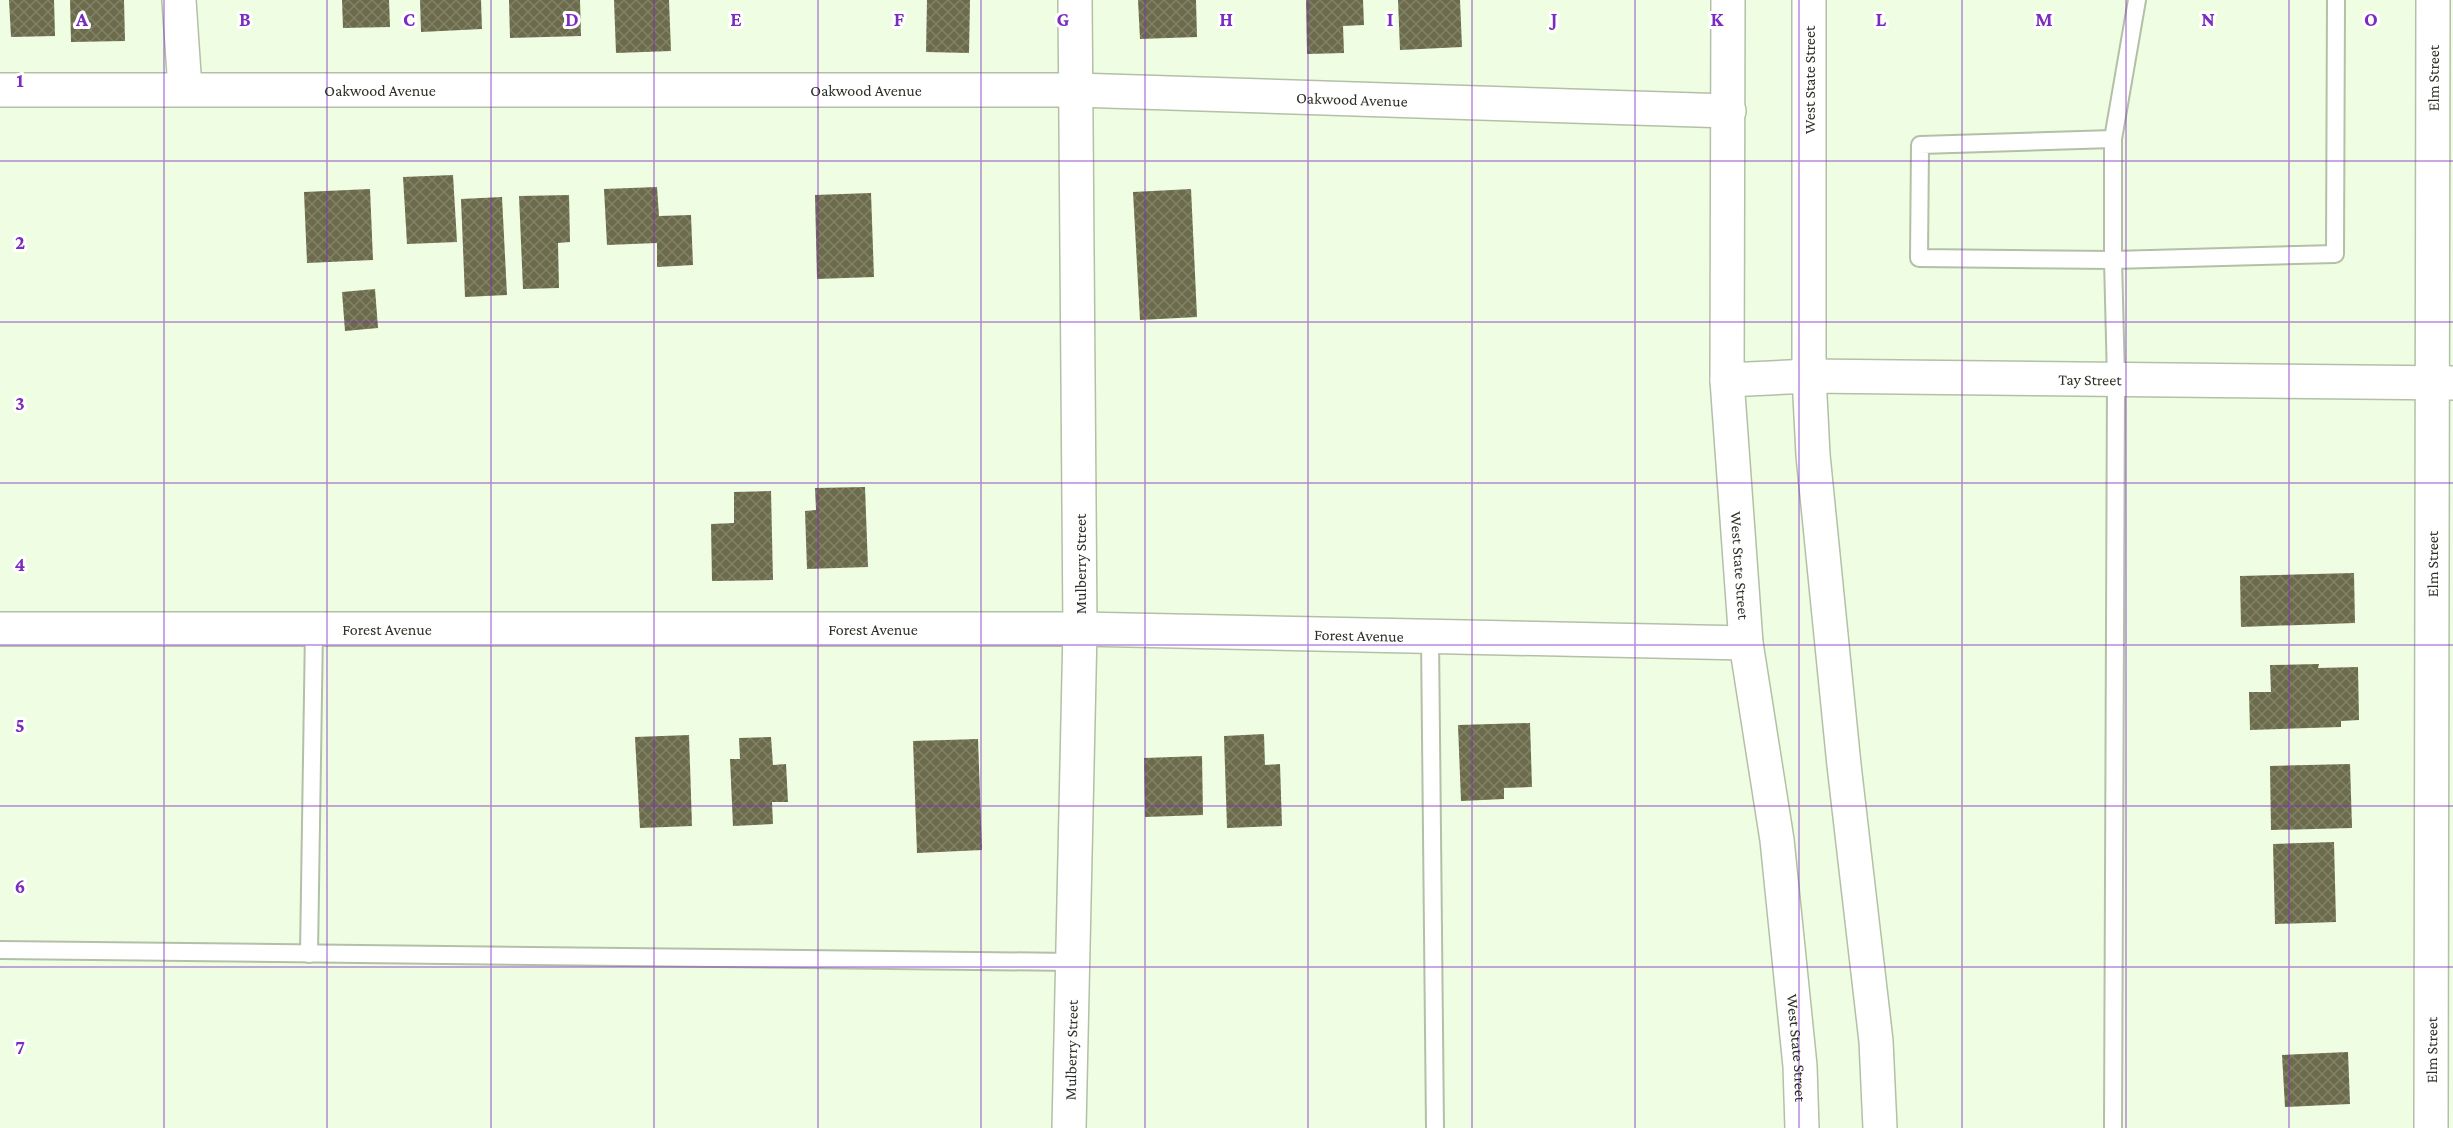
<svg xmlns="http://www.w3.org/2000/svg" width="2453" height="1128" font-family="'Crimson Pro',serif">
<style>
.building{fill:url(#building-cross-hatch)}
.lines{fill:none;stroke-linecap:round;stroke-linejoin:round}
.service-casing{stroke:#b3c0a7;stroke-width:20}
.minor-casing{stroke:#b3c0a7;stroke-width:36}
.primary-casing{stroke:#b3c0a7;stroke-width:36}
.service{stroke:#fff;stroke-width:16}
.minor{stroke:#fff;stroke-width:33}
.primary{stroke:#fff;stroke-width:33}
.grid{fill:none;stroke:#7b2cbf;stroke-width:1.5;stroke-opacity:0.55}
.labels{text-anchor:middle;stroke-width:6;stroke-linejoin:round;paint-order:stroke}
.street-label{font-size:16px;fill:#2d3228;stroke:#fff}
.grid-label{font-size:20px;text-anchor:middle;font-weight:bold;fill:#7b2cbf;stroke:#fff;stroke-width:6;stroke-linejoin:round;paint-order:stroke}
</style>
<defs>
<pattern id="building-cross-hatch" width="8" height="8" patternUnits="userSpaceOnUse" patternTransform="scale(1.5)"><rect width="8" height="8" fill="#6c6c4c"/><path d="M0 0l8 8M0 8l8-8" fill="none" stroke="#818268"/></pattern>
</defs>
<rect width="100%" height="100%" fill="#effde2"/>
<g class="building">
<path d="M 9,0 L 54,0 L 55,36 L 11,37 Z"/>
<path d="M 70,0 L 124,0 L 125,41 L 71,42 Z"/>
<path d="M 342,0 L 389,0 L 390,27 L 343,28 Z"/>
<path d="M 420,0 L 481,0 L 482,29 L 421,32 Z"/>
<path d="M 509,0 L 580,0 L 581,36 L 510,38 Z"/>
<path d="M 614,0 L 669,0 L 671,51 L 616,53 Z"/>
<path d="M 927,0 L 970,0 L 969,53 L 926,52 Z"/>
<path d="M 1138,0 L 1196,0 L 1197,37 L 1140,39 Z"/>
<path d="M 1306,0 L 1363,0 L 1364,25 L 1343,26 L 1344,53 L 1307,54 Z"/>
<path d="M 1398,0 L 1460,0 L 1462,47 L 1400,50 Z"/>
<path d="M 453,175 L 457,242 L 407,244 L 403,177 Z"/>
<path d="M 657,187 L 659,216 L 691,215 L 693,265 L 657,267 L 657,243 L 607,245 L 604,189 Z"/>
<path d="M 370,189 L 373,260 L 307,263 L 304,192 Z"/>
<path d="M 1191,189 L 1197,317 L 1140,320 L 1133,192 Z"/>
<path d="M 871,193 L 874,277 L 817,279 L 815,195 Z"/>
<path d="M 569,195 L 570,242 L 558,243 L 559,288 L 523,289 L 519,196 Z"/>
<path d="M 502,197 L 507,295 L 465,297 L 461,199 Z"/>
<path d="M 375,289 L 378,328 L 345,331 L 342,292 Z"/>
<path d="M 865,487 L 868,567 L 807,569 L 805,511 L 816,510 L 815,488 Z"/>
<path d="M 771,491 L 773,580 L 712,581 L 711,524 L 734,523 L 734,492 Z"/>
<path d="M 2354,573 L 2355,623 L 2241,627 L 2240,576 Z"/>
<path d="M 2319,664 L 2318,668 L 2358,667 L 2359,720 L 2341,721 L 2341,727 L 2250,730 L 2249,692 L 2271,692 L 2270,665 Z"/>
<path d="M 1530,723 L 1532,787 L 1504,788 L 1504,799 L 1461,801 L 1458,725 Z"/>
<path d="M 1264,734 L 1265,765 L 1280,764 L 1282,826 L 1227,828 L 1224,736 Z"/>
<path d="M 689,735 L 692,826 L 640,828 L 635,737 Z"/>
<path d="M 771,737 L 773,765 L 786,764 L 788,802 L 772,802 L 773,824 L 733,826 L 730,759 L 740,759 L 739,738 Z"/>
<path d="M 978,739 L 982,850 L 917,853 L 913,741 Z"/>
<path d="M 1202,756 L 1203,815 L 1145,817 L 1144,758 Z"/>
<path d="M 2350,764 L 2352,828 L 2271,830 L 2270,766 Z"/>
<path d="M 2334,842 L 2336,922 L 2275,924 L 2273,844 Z"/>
<path d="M 2348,1052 L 2350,1104 L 2285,1107 L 2282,1055 Z"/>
</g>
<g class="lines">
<g class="service-casing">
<g id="service">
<path d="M 2137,0 L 2113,139 L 2113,260 L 2335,254 L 2336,0"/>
<path d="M 2113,139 L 1920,145 L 1919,258 L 2113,260 L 2116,379 L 2113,1128"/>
<path d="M 1430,637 L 1435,1128"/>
<path d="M 0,950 L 1072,962"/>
<path d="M 309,954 L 314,629"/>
</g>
</g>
<g class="minor-casing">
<g id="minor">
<path d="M 179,0 L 185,89"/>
<path id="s1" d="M 0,90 L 1076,90 L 1729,111"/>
<path id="s2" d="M 1727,380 L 1809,376 L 2453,383"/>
<path id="s3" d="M 0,629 L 1080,629 L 1746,643"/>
<path id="s4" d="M 1069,1128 L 1080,629 L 1075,0"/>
<path id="s5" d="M 2431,1128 L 2433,0"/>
</g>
</g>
<g class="primary-casing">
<g id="primary">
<path id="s6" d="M 1728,0 L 1727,380 L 1746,643 L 1777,840 L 1800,1066 L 1802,1128"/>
<path d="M 1809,0 L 1809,376 L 1813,455 L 1844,765 L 1876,1041 L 1880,1128"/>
</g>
</g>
<use href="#service" class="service"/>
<use href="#minor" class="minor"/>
<use href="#primary" class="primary"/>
</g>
<path class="grid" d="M 164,0 L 164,1128M 327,0 L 327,1128M 491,0 L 491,1128M 654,0 L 654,1128M 818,0 L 818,1128M 981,0 L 981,1128M 1145,0 L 1145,1128M 1308,0 L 1308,1128M 1472,0 L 1472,1128M 1635,0 L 1635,1128M 1799,0 L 1799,1128M 1962,0 L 1962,1128M 2126,0 L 2126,1128M 2289,0 L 2289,1128M 0,161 L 2453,161M 0,322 L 2453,322M 0,483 L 2453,483M 0,645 L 2453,645M 0,806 L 2453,806M 0,967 L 2453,967"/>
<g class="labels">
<g class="street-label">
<text dy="6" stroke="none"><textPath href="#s5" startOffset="1050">Elm Street</textPath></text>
<text transform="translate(1809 80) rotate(-90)" y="6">West State Street</text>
<text dy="6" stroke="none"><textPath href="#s1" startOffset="380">Oakwood Avenue</textPath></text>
<text dy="6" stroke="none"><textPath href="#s1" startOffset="866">Oakwood Avenue</textPath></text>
<text dy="6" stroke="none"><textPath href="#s1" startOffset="1352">Oakwood Avenue</textPath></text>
<text dy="6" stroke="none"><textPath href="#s2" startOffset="363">Tay Street</textPath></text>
<text transform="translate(1080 564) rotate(-90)" y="6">Mulberry Street</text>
<text dy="6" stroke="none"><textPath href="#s5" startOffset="564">Elm Street</textPath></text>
<text dy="6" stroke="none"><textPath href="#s6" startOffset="566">West State Street</textPath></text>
<text dy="6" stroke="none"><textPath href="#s3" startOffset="387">Forest Avenue</textPath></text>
<text dy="6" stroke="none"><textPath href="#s3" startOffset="873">Forest Avenue</textPath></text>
<text dy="6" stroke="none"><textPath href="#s3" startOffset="1359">Forest Avenue</textPath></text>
<text dy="6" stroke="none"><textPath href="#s6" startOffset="1052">West State Street</textPath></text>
<text dy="6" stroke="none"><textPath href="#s4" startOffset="78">Mulberry Street</textPath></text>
<text dy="6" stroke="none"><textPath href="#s5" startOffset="78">Elm Street</textPath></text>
</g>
</g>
<g class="grid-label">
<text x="82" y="26">A</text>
<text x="245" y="26">B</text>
<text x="409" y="26">C</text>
<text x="572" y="26">D</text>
<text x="736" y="26">E</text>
<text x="899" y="26">F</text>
<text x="1063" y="26">G</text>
<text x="1226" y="26">H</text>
<text x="1390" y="26">I</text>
<text x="1554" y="26">J</text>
<text x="1717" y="26">K</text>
<text x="1881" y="26">L</text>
<text x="2044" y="26">M</text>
<text x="2208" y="26">N</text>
<text x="2371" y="26">O</text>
<text x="20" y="87">1</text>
<text x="20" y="249">2</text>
<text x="20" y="410">3</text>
<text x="20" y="571">4</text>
<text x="20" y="732">5</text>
<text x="20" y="893">6</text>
<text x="20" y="1054">7</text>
</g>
</svg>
